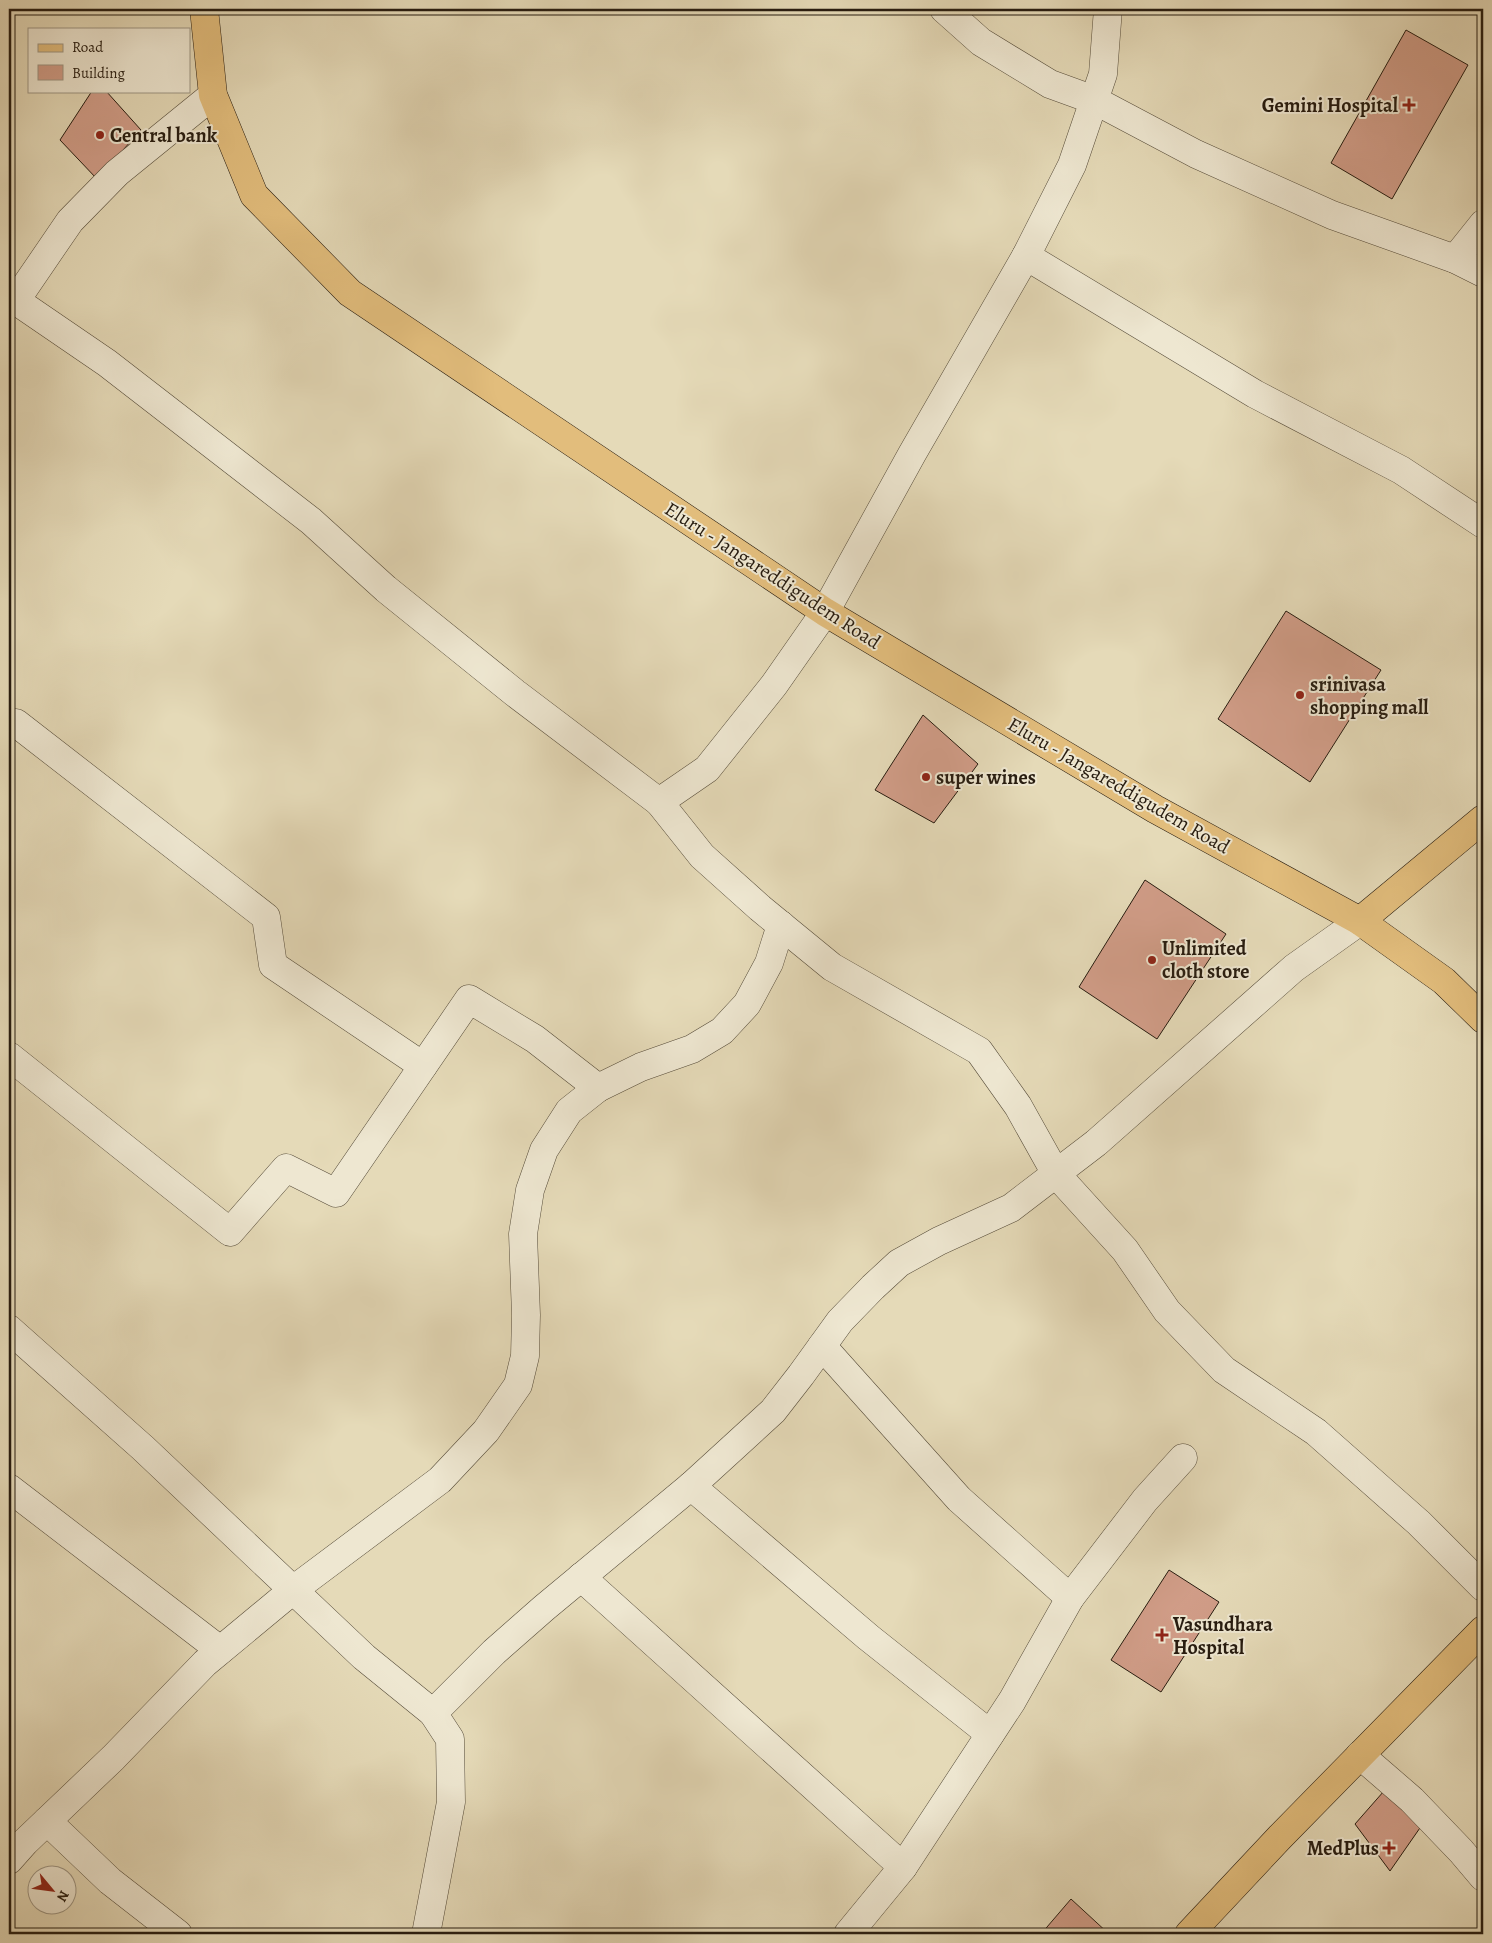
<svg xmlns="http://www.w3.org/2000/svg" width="1492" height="1943" font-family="Alegreya,serif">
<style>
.building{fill:#d19d88;stroke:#271c10}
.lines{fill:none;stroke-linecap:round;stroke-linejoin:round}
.minor-casing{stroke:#564c3a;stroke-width:29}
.major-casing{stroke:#271c10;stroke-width:29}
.minor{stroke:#eee7d1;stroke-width:28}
.major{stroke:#e2bd7c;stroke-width:28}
.poi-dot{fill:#8f2418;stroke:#eee7d1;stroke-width:2}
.labels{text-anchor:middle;stroke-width:4;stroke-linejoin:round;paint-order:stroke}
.poi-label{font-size:20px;font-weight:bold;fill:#271c10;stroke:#eee7d1;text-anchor:start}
.street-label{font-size:20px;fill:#271c10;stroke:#eee7d1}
</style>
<rect width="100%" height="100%" fill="#e5dab8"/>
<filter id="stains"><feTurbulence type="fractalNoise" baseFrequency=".004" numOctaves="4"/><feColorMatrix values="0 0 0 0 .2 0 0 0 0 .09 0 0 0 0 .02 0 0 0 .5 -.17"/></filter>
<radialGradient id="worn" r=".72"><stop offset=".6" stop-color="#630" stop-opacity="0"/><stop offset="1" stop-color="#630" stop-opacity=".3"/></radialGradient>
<g class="building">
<path d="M 1406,30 L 1468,65 L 1392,199 L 1331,163 Z"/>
<path d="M 92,91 L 106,91 L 141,130 L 97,179 L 60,140 Z"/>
<path d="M 1286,611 L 1381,670 L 1310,782 L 1218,719 Z"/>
<path d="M 923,715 L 978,764 L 934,823 L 875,790 Z"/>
<path d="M 1145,880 L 1226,934 L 1157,1039 L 1079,987 Z"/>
<path d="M 1169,1570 L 1219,1602 L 1161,1692 L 1111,1660 Z"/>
<path d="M 1384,1791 L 1422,1825 L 1390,1871 L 1355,1824 Z"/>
<path d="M 1071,1899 L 1109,1934 L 1041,1934 Z"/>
</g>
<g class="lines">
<g class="minor-casing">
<g id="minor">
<path d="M 944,9 L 981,42 L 1050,84 L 1094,100 L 1196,154 L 1332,215 L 1455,259 L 1483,273"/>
<path d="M 1026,256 L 1255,394 L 1401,470 L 1483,524"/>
<path d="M 1455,259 L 1483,224"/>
<path d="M 9,296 L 107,363 L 311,521 L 386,589 L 515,693 L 659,802 L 707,769 L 774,685 L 825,612 L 912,454 L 1026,256 L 1072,165 L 1103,74 L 1108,9"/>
<path d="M 16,300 L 70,221 L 117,173 L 213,95"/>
<path d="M 16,723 L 266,917 L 273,965 L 423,1066"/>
<path d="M 659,802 L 702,856 L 760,908 L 832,967 L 979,1051 L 1018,1106 L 1056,1174 L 1125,1250 L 1167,1311 L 1224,1370 L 1316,1432 L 1419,1523 L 1483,1587"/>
<path d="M 9,1056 L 230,1232 L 286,1168 L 336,1193 L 469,999 L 535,1039 L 598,1088"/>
<path d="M 9,1329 L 143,1448 L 364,1657 L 433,1713 L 450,1739 L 451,1802 L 426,1934"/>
<path d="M 822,1346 L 959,1499 L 1070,1598"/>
<path d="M 691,1486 L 868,1637 L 990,1734"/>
<path d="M 9,1488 L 220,1650"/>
<path d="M 581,1577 L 903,1867"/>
<path d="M 433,1713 L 494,1652 L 544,1608 L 691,1486 L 773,1411 L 801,1375 L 840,1321 L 873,1287 L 899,1263 L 939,1241 L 1011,1208 L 1096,1143 L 1294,968 L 1360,921"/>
<path d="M 1360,1755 L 1412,1800 L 1461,1851 L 1483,1877"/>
<path d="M 47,1821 L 110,1881 L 178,1934"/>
<path d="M 9,1860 L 25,1842 L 113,1758 L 205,1663 L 293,1590 L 440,1480 L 486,1431 L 518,1385 L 525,1356 L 526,1315 L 523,1234 L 530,1190 L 544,1150 L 569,1111 L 598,1088 L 641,1067 L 692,1049 L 722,1031 L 747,1004 L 769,963 L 781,925"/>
<path d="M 848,1934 L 903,1867 L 1012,1701 L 1070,1598 L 1145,1500 L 1183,1458"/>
</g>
</g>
<g class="major-casing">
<g id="major">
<path d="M 204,9 L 213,95 L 254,195 L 350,293 L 825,612 L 1155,809 L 1360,921 L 1444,981 L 1483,1019"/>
<path d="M 1360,921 L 1483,819"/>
<path d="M 1189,1934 L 1280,1837 L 1483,1630"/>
</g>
</g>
<use href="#minor" class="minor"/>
<use href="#major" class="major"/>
</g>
<g class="poi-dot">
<path d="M1406.5 97.5h5v5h5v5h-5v5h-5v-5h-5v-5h5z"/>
<circle cx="100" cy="135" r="5"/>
<circle cx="1300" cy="695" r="5"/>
<circle cx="926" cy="777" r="5"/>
<circle cx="1152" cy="960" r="5"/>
<path d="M1159.5 1627.5h5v5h5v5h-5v5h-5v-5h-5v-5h5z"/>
<path d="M1386.5 1840.5h5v5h5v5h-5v5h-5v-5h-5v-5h5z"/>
</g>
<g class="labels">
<g class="poi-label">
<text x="1398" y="112" text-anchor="end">Gemini Hospital</text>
<text x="110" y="142">Central bank</text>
<text x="1310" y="691">srinivasa<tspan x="1310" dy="23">shopping mall</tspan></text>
<text x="936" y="784">super wines</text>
<text x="1162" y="955">Unlimited<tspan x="1162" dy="23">cloth store</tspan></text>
<text x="1173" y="1631">Vasundhara<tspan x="1173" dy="23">Hospital</tspan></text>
<text x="1379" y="1855" text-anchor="end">MedPlus</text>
</g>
<g class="street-label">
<text transform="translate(773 575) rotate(33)" y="7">Eluru - Jangareddigudem Road</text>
<text transform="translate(1119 785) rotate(30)" y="7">Eluru - Jangareddigudem Road</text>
</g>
</g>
<rect width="1492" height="1943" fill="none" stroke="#e5dab8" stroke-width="30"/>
<rect x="10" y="10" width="1472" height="1923" fill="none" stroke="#271c10" stroke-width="2.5"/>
<rect x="15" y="15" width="1462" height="1913" fill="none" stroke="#271c10"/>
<rect x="28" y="28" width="162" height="65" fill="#eee7d1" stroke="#9e9684"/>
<rect x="38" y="44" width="25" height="8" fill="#e2bd7c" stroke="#9e9684"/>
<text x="72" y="52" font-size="15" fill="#271c10">Road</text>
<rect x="38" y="65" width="25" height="15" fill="#d19d88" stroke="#9e9684"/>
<text x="72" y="78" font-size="15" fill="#271c10">Building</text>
<g transform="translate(52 1890) rotate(119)"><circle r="24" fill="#eee7d1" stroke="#9e9684"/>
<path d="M0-4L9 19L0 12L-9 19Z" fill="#8f2418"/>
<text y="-8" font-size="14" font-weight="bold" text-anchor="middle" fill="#271c10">N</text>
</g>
<rect width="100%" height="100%" filter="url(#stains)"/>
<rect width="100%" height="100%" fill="url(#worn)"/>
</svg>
